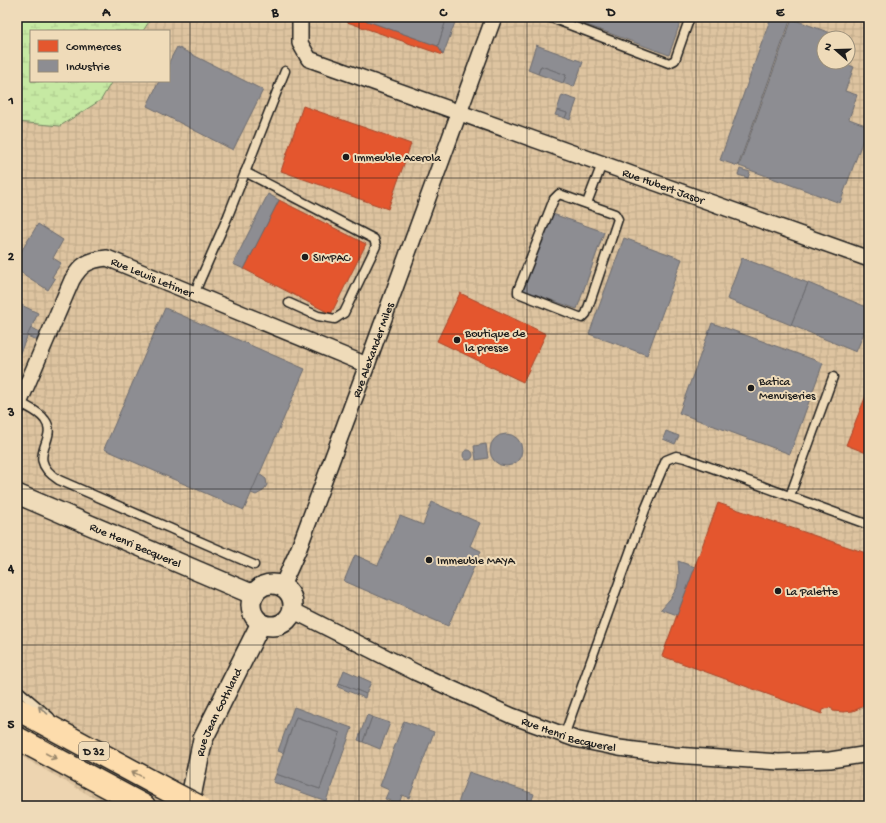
<svg xmlns="http://www.w3.org/2000/svg" width="886" height="823" font-family="'Gochi Hand',sans-serif">
<style>
.industrial{fill:url(#industrial-grid);fill-rule:evenodd}
.wetland{fill:url(#wetland-marsh);stroke:#718260}
.shops{fill:#e4572e;stroke:#a84529}
.industry{fill:#8d8d92;stroke:#6b6b6f}
.lines{fill:none;stroke-linecap:round;stroke-linejoin:round}
.service-casing{stroke:#1c1c1c;stroke-width:11}
.minor-casing{stroke:#1c1c1c;stroke-width:18}
.tertiary-casing{stroke:#1c1c1c;stroke-width:22}
.primary-casing{stroke:#1c1c1c;stroke-width:25}
.service{stroke:#efdbb9;stroke-width:8}
.minor{stroke:#efdbb9;stroke-width:15}
.tertiary{stroke:#efdbb9;stroke-width:19}
.primary{stroke:#fddcac;stroke-width:22}
.primary-bridge-casing{stroke:#1c1c1c;stroke-width:25;stroke-linecap:butt}
.primary-bridge{stroke:#fddcac;stroke-width:22}
.oneway{stroke:#908572}
.oneway2{stroke:#98866b}
.grid{fill:none;stroke:#1c1c1c;stroke-width:1;stroke-opacity:0.55}
.poi-dot{fill:#1c1c1c;stroke:#efdbb9;stroke-width:1.5}
.labels{text-anchor:middle;stroke-width:4;stroke-linejoin:round;paint-order:stroke}
.shield{fill:#efdbb9;stroke:#5b554b;stroke-width:1}
.shield-label{font-size:11px;font-weight:bold;fill:#1c1c1c}
.poi-label{font-size:12px;fill:#1c1c1c;stroke:#efdbb9;text-anchor:start}
.street-label{font-size:12px;fill:#1c1c1c;stroke:#efdbb9}
.neatline{fill:none;stroke:#1c1c1c;stroke-width:1.5}
.grid-label{font-size:13px;text-anchor:middle;font-weight:bold;fill:#1c1c1c}
</style>
<defs>
<pattern id="industrial-grid" width="8" height="8" patternUnits="userSpaceOnUse"><rect width="8" height="8" fill="#dec4a0"/><path d="M0 4h8M4 0v8" fill="none" stroke="#bea889"/></pattern>
<pattern id="wetland-marsh" width="20" height="14" patternUnits="userSpaceOnUse"><rect width="20" height="14" fill="#c6e9a3"/><path d="M1 5h8M5 5V1M11 12h8M15 12V8" fill="none" stroke="#aac78c"/></pattern>
</defs>
<rect width="100%" height="100%" fill="#edd4b0"/>
<filter id="ink" filterUnits="userSpaceOnUse"><feTurbulence type="fractalNoise" baseFrequency=".025" numOctaves="2"/><feDisplacementMap in="SourceGraphic" scale="8" xChannelSelector="R" yChannelSelector="G"/><feConvolveMatrix kernelMatrix="1 2 1 2 8 2 1 2 1" color-interpolation-filters="sRGB"/></filter>
<g filter="url(#ink)">
<path class="industrial" d="M 152,17 L 869,17 L 869,806 L 108,806 L 17,754 L 17,122 L 60,126 L 101,100 L 112,81 L 169,81 L 169,31 L 143,31 ZM 824,38 L 848,38 L 848,62 L 824,62 Z"/>
<path class="wetland" d="M 17,17 L 152,17 L 143,31 L 31,31 L 31,81 L 112,81 L 101,100 L 60,126 L 17,122 Z"/>
<g class="shops">
<path d="M 349,17 L 356,17 L 438,46 L 443,55 L 347,22 Z"/>
<path d="M 303,106 L 411,144 L 388,209 L 281,171 Z"/>
<path d="M 279,200 L 366,244 L 331,314 L 244,269 Z"/>
<path d="M 460,293 L 546,334 L 523,382 L 437,341 Z"/>
<path d="M 869,388 L 869,454 L 846,445 Z"/>
<path d="M 718,503 L 869,554 L 869,704 L 853,711 L 843,712 L 833,711 L 831,707 L 823,710 L 822,714 L 662,656 Z"/>
</g>
<g class="industry">
<path d="M 356,17 L 447,17 L 438,46 Z"/>
<path d="M 447,17 L 457,17 L 443,55 L 438,46 Z"/>
<path d="M 565,17 L 682,17 L 669,55 Z"/>
<path d="M 771,17 L 791,18 L 738,166 L 720,160 Z"/>
<path d="M 792,19 L 839,36 L 838,38 L 824,38 L 824,62 L 841,62 L 854,67 L 845,91 L 857,95 L 849,119 L 868,126 L 840,203 L 739,166 Z"/>
<path d="M 536,45 L 583,62 L 574,87 L 563,83 L 566,75 L 541,66 L 538,74 L 528,70 Z"/>
<path d="M 177,47 L 263,90 L 233,150 L 147,106 L 159,81 L 169,81 L 169,62 Z"/>
<path d="M 541,66 L 566,75 L 563,83 L 538,74 Z"/>
<path d="M 562,95 L 577,100 L 570,120 L 565,118 L 567,113 L 557,110 Z"/>
<path d="M 557,110 L 567,113 L 565,118 L 555,115 Z"/>
<path d="M 740,169 L 750,172 L 748,178 L 738,175 Z"/>
<path d="M 268,194 L 279,200 L 244,269 L 233,264 Z"/>
<path d="M 550,213 L 604,232 L 577,309 L 523,290 Z"/>
<path d="M 38,224 L 63,240 L 53,258 L 61,263 L 52,277 L 55,279 L 48,290 L 17,270 L 17,258 Z"/>
<path d="M 624,238 L 682,259 L 647,355 L 589,334 Z"/>
<path d="M 742,258 L 808,283 L 791,325 L 727,299 Z"/>
<path d="M 808,283 L 869,308 L 869,321 L 856,352 L 791,325 Z"/>
<path d="M 17,303 L 38,313 L 17,359 Z"/>
<path d="M 165,308 L 305,369 L 244,510 L 104,449 Z"/>
<path d="M 712,323 L 823,363 L 790,454 L 679,413 Z"/>
<path d="M 31,328 L 43,333 L 39,341 L 27,336 Z"/>
<path d="M 666,431 L 679,436 L 675,444 L 663,439 Z"/>
<circle cx="506" cy="450" r="16"/>
<path d="M 486,444 L 488,458 L 476,460 L 474,446 Z"/>
<circle cx="468" cy="455" r="5"/>
<path d="M 259,474 L 266,479 L 267,485 L 263,491 L 256,495 L 251,493 Z"/>
<path d="M 432,502 L 480,523 L 470,546 L 481,551 L 448,626 L 344,581 L 355,555 L 378,565 L 400,516 L 423,525 Z"/>
<path d="M 678,561 L 695,567 L 677,615 L 661,609 L 670,599 L 677,588 L 679,574 Z"/>
<path d="M 344,670 L 371,682 L 366,694 L 339,683 Z"/>
<path d="M 339,683 L 366,694 L 365,698 L 338,687 Z"/>
<path d="M 294,707 L 352,728 L 326,801 L 273,782 L 276,774 L 320,789 L 340,733 L 296,717 L 283,753 L 278,751 Z"/>
<path d="M 367,715 L 372,717 L 363,742 L 358,740 Z"/>
<path d="M 296,717 L 340,733 L 320,789 L 276,774 Z"/>
<path d="M 372,717 L 390,723 L 380,749 L 363,742 Z"/>
<path d="M 404,721 L 434,732 L 409,798 L 402,795 L 399,804 L 385,799 L 389,790 L 380,786 Z"/>
<path d="M 469,772 L 534,794 L 530,806 L 457,806 Z"/>
</g>
<g class="lines">
<g class="service-casing">
<g id="service">
<path d="M 549,17 L 669,63 L 675,60 L 690,17"/>
<path d="M 245,172 L 374,239 L 376,246 L 344,313 L 335,319 L 318,316 L 289,303"/>
<path d="M 559,194 L 615,214 L 618,219 L 586,314 L 582,318 L 518,293 L 518,290 L 554,199 Z"/>
<path d="M 587,203 L 602,164"/>
<path d="M 194,294 L 228,216 L 285,71"/>
<path d="M 19,402 C 27,407 40,412 45,420 C 60,440 22,457 59,480 L 254,565"/>
<path d="M 790,496 L 833,377"/>
<path d="M 17,689 L 50,717"/>
<path d="M 564,736 L 645,510 L 666,460 L 676,456 L 685,458 L 869,525"/>
</g>
</g>
<g class="minor-casing">
<g id="minor">
<path id="s1" d="M 300,17 L 300,43 L 309,59 L 869,259"/>
<path id="s2" d="M 17,408 L 72,280 C 81,264 89,260 107,258 L 367,365"/>
<path id="s3" d="M 282,586 L 299,548 L 367,365 L 494,17"/>
<path id="s4" d="M 292,610 L 417,673 L 512,716 L 575,739 L 619,748 L 674,755 L 779,762 L 830,760 L 869,754"/>
</g>
</g>
<g class="tertiary-casing">
<g id="tertiary">
<path id="s5" d="M 17,494 L 254,595"/>
<circle cx="272" cy="605" r="21"/>
<path id="s6" d="M 189,806 L 203,739 L 261,623"/>
</g>
</g>
<g class="primary-casing">
<g id="primary">
<path d="M 17,709 L 171,792"/>
<path d="M 17,738 L 144,806"/>
</g>
</g>
<use href="#service" class="service"/>
<use href="#minor" class="minor"/>
<use href="#tertiary" class="tertiary"/>
<use href="#primary" class="primary"/>
<g class="primary-bridge-casing">
<path id="primary-bridge" d="M 171,792 L 198,806"/>
</g>
<use href="#primary-bridge" class="primary-bridge"/>
</g>
<defs><path id="oneway-shaft" d="M-6 0H5M1.5-3L5.5 0L1.5 3" fill="none" stroke-width="1.6" stroke-linecap="round" stroke-linejoin="round"/></defs>
<use class="oneway" href="#oneway-shaft" transform="translate(43 710) rotate(-139)"/>
<g class="oneway2">
<use href="#oneway-shaft" transform="translate(51 756) rotate(28)"/>
<use href="#oneway-shaft" transform="translate(137 774) rotate(-151)"/>
</g>
</g>
<path class="grid" d="M 190,17 L 190,806M 359,17 L 359,806M 527,17 L 527,806M 696,17 L 696,806M 17,178 L 869,178M 17,334 L 869,334M 17,489 L 869,489M 17,645 L 869,645"/>
<g class="poi-dot">
<circle cx="346" cy="157" r="4"/>
<circle cx="305" cy="257" r="4"/>
<circle cx="457" cy="340" r="4"/>
<circle cx="751" cy="388" r="4"/>
<circle cx="429" cy="560" r="4"/>
<circle cx="778" cy="591" r="4"/>
</g>
<g class="labels">
<rect class="shield" x="79" y="742" width="30" height="18" rx="3"/>
<g class="shield-label">
<text x="94" y="755">D 32</text>
</g>
<g class="poi-label">
<text x="354" y="161">Immeuble Acerola</text>
<text x="313" y="261">SIMPAC</text>
<text x="465" y="337">Boutique de<tspan x="465" dy="14">la presse</tspan></text>
<text x="759" y="385">Batica<tspan x="759" dy="14">Menuiseries</tspan></text>
<text x="437" y="564">Immeuble MAYA</text>
<text x="786" y="595">La Palette</text>
</g>
<g class="street-label">
<text dy="4" stroke="none"><textPath href="#s1" startOffset="421">Rue Hubert Jasor</textPath></text>
<text dy="4" stroke="none"><textPath href="#s2" startOffset="232">Rue Lewis Letimer</textPath></text>
<text dy="4" stroke="none"><textPath href="#s3" startOffset="253">Rue Alexander Miles</textPath></text>
<text dy="4" stroke="none"><textPath href="#s5" startOffset="129">Rue Henri Becquerel</textPath></text>
<text dy="4" stroke="none"><textPath href="#s6" startOffset="99">Rue Jean Gothland</textPath></text>
<text dy="4" stroke="none"><textPath href="#s4" startOffset="304">Rue Henri Becquerel</textPath></text>
</g>
</g>
<rect width="886" height="823" fill="none" stroke="#efdbb9" stroke-width="44"/>
<rect x="30" y="30" width="140" height="52" fill="#efdbb9" stroke="#9b8f7a"/>
<rect x="38" y="40" width="20" height="12" fill="#e4572e" stroke="#9b8f7a"/>
<text x="66" y="50" font-size="12" fill="#1c1c1c">Commerces</text>
<rect x="38" y="60" width="20" height="12" fill="#8d8d92" stroke="#9b8f7a"/>
<text x="66" y="70" font-size="12" fill="#1c1c1c">Industrie</text>
<g transform="translate(836 50) rotate(290)"><circle r="19" fill="#efdbb9" stroke="#9b8f7a"/>
<path d="M0-3L7 15L0 10L-7 15Z" fill="#1c1c1c"/>
<text y="-6" font-size="11" font-weight="bold" text-anchor="middle" fill="#1c1c1c">N</text>
</g>
<rect x="22" y="22" width="842" height="779" class="neatline"/>
<g class="grid-label">
<text x="106" y="16">A</text>
<text x="275" y="16">B</text>
<text x="443" y="16">C</text>
<text x="611" y="16">D</text>
<text x="780" y="16">E</text>
<text x="11" y="104">1</text>
<text x="11" y="260">2</text>
<text x="11" y="416">3</text>
<text x="11" y="572">4</text>
<text x="11" y="728">5</text>
</g>
</svg>
